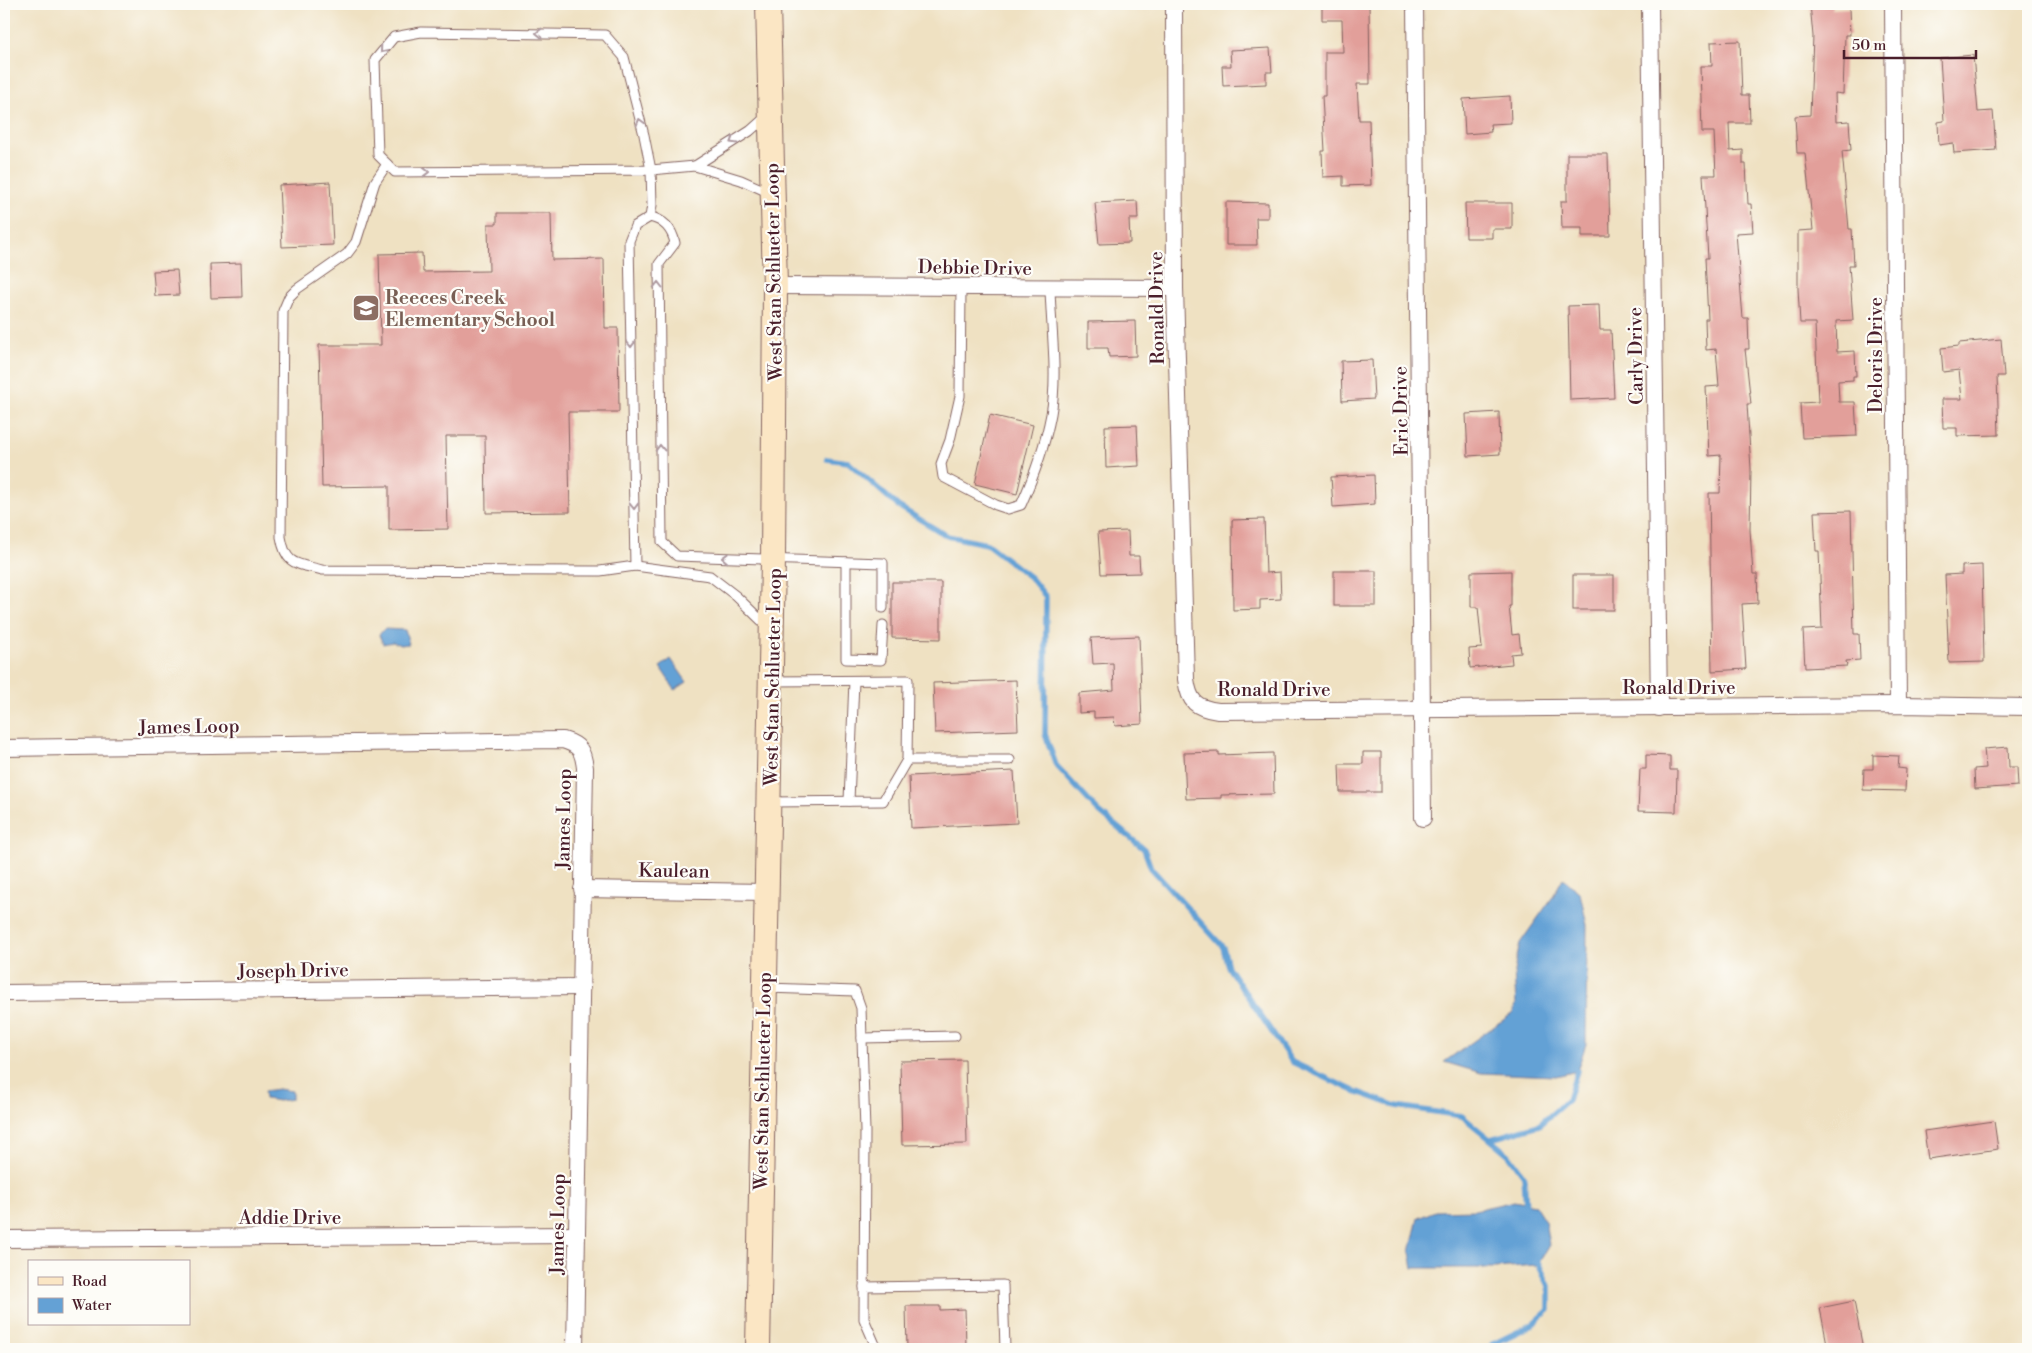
<svg xmlns="http://www.w3.org/2000/svg" width="2032" height="1353" font-family="'Libre Bodoni',serif">
<style>
.water{fill:#64a1d5;stroke:#576080}
.lines{fill:none;stroke-linecap:round;stroke-linejoin:round}
.stream{stroke:#64a1d5;stroke-width:5.5}
.building{fill:#e29f9a}
.service-casing{stroke:#846360;stroke-width:11}
.minor-casing{stroke:#846360;stroke-width:18}
.secondary-casing{stroke:#846360;stroke-width:26}
.service{stroke:#fff;stroke-width:9}
.minor{stroke:#fff;stroke-width:16}
.secondary{stroke:#fbe6c4;stroke-width:24}
.oneway{stroke:#ae9aa0}
.labels{text-anchor:middle;stroke-width:4.5;stroke-linejoin:round;paint-order:stroke}
.street-label{font-size:19px;fill:#4a1f2b;stroke:#fdfcf7}
.education-label{font-size:19px;font-weight:bold;fill:#785e54;stroke:#fdfcf7;text-anchor:start}
</style>
<rect width="100%" height="100%" fill="#fdfcf7"/>
<filter id="ink" filterUnits="userSpaceOnUse"><feTurbulence type="fractalNoise" baseFrequency=".02" numOctaves="2"/><feDisplacementMap in="SourceGraphic" scale="10" xChannelSelector="R" yChannelSelector="G"/><feConvolveMatrix kernelMatrix="1 2 1 2 8 2 1 2 1" color-interpolation-filters="sRGB"/></filter>
<filter id="wash" filterUnits="userSpaceOnUse"><feTurbulence type="fractalNoise" baseFrequency=".0096" numOctaves="4" result="noise"/><feDisplacementMap in="SourceGraphic" scale="20" xChannelSelector="R" yChannelSelector="G"/><feGaussianBlur stdDeviation="1.12" result="paint"/><feColorMatrix in="noise" values="0 0 0 0 0 0 0 0 0 0 0 0 0 0 0 0 0 1.4 0 .05"/><feComposite in="paint" operator="in"/></filter>
<g filter="url(#wash)">
<rect width="100%" height="100%" fill="#efe1c2"/>
<g class="water">
<path d="M 384,629 L 405,630 L 409,644 L 400,645 L 393,642 L 383,644 L 379,635 Z"/>
<path d="M 671,659 L 687,682 L 675,690 L 660,667 Z"/>
<path d="M 1563,878 L 1580,893 L 1587,925 L 1586,1044 L 1577,1071 L 1556,1076 L 1481,1073 L 1444,1062 L 1513,1013 L 1516,1004 L 1514,971 L 1520,943 L 1552,898 Z"/>
<path d="M 278,1089 L 292,1091 L 292,1099 L 279,1101 L 265,1099 L 264,1091 Z"/>
<path d="M 1514,1201 L 1535,1205 L 1545,1221 L 1549,1245 L 1537,1265 L 1495,1268 L 1413,1268 L 1410,1252 L 1418,1218 L 1435,1211 L 1475,1210 Z"/>
</g>
<g class="lines">
<g class="stream">
<path d="M 827,459 L 848,462 L 898,506 L 947,536 L 987,544 L 1031,578 L 1046,597 L 1045,734 L 1056,765 L 1098,811 L 1144,849 L 1151,868 L 1223,947 L 1228,967 L 1292,1062 L 1352,1090 L 1396,1106 L 1462,1116 L 1509,1155 L 1524,1176 L 1526,1209"/>
<path d="M 1491,1139 L 1539,1125 L 1568,1100 L 1577,1071"/>
<path d="M 1490,1349 L 1493,1344 L 1532,1325 L 1549,1310 L 1549,1286 L 1536,1258"/>
</g>
</g>
<g id="blocks">
<g class="building">
<path d="M 1322,4 L 1369,4 L 1370,84 L 1357,84 L 1359,120 L 1369,120 L 1371,185 L 1343,186 L 1343,176 L 1323,177 L 1322,151 L 1325,151 L 1322,96 L 1325,96 L 1325,52 L 1343,52 L 1342,20 L 1322,20 Z"/>
<path d="M 1810,4 L 1832,4 L 1832,9 L 1849,8 L 1850,35 L 1845,35 L 1843,94 L 1835,93 L 1836,122 L 1849,121 L 1851,150 L 1842,151 L 1849,229 L 1852,229 L 1854,265 L 1849,265 L 1853,320 L 1836,321 L 1837,352 L 1855,351 L 1856,376 L 1853,376 L 1853,380 L 1838,381 L 1839,402 L 1855,402 L 1857,436 L 1802,438 L 1800,403 L 1818,402 L 1815,323 L 1800,323 L 1798,289 L 1798,231 L 1813,230 L 1805,153 L 1797,153 L 1795,116 L 1810,115 L 1813,36 Z"/>
<path d="M 1740,41 L 1742,95 L 1749,95 L 1750,123 L 1729,123 L 1730,151 L 1743,150 L 1743,164 L 1746,164 L 1748,204 L 1751,204 L 1753,232 L 1736,233 L 1743,318 L 1748,318 L 1749,349 L 1745,349 L 1751,404 L 1747,404 L 1751,469 L 1750,530 L 1753,574 L 1757,574 L 1758,603 L 1742,604 L 1746,669 L 1712,671 L 1709,493 L 1720,493 L 1721,455 L 1709,456 L 1706,387 L 1719,386 L 1716,349 L 1706,350 L 1705,319 L 1708,319 L 1705,258 L 1708,258 L 1703,175 L 1716,175 L 1714,132 L 1702,132 L 1700,66 L 1712,66 L 1711,42 Z"/>
<path d="M 1270,48 L 1272,72 L 1266,72 L 1266,84 L 1223,86 L 1222,66 L 1231,66 L 1230,50 Z"/>
<path d="M 1973,55 L 1978,112 L 1993,111 L 1996,150 L 1954,153 L 1953,143 L 1939,145 L 1938,122 L 1944,121 L 1940,58 Z"/>
<path d="M 1510,96 L 1511,123 L 1490,124 L 1491,132 L 1465,134 L 1463,99 Z"/>
<path d="M 1567,154 L 1608,154 L 1610,236 L 1582,236 L 1582,228 L 1562,228 L 1561,201 L 1567,201 Z"/>
<path d="M 330,182 L 333,245 L 282,247 L 279,185 Z"/>
<path d="M 1137,201 L 1138,219 L 1129,219 L 1130,243 L 1099,244 L 1095,203 Z"/>
<path d="M 1226,202 L 1268,203 L 1268,218 L 1256,218 L 1257,245 L 1226,245 Z"/>
<path d="M 1465,203 L 1512,203 L 1512,229 L 1492,229 L 1492,238 L 1466,238 Z"/>
<path d="M 497,213 L 551,213 L 552,260 L 604,259 L 605,328 L 618,328 L 619,412 L 568,412 L 570,512 L 486,513 L 485,436 L 446,436 L 448,529 L 389,530 L 389,486 L 322,487 L 319,345 L 381,345 L 379,254 L 422,253 L 423,272 L 489,271 L 488,224 L 497,224 Z"/>
<path d="M 241,263 L 242,297 L 211,298 L 210,264 Z"/>
<path d="M 177,270 L 179,295 L 155,296 L 153,271 Z"/>
<path d="M 1599,305 L 1600,330 L 1611,330 L 1614,398 L 1570,400 L 1568,306 Z"/>
<path d="M 1135,321 L 1136,356 L 1109,357 L 1108,348 L 1088,348 L 1088,322 Z"/>
<path d="M 2001,339 L 2004,376 L 1997,376 L 1999,435 L 1957,436 L 1957,428 L 1943,428 L 1942,399 L 1962,399 L 1959,370 L 1943,372 L 1941,348 L 1959,346 L 1959,343 Z"/>
<path d="M 1372,360 L 1374,399 L 1342,401 L 1341,361 Z"/>
<path d="M 1499,412 L 1500,454 L 1468,456 L 1466,414 Z"/>
<path d="M 990,415 L 1033,425 L 1017,494 L 975,484 Z"/>
<path d="M 1137,425 L 1139,466 L 1106,468 L 1105,426 Z"/>
<path d="M 1374,475 L 1375,504 L 1333,507 L 1331,477 Z"/>
<path d="M 1851,511 L 1854,634 L 1859,634 L 1860,660 L 1846,661 L 1847,666 L 1805,668 L 1803,630 L 1822,629 L 1819,551 L 1816,551 L 1814,512 Z"/>
<path d="M 1264,519 L 1266,573 L 1280,572 L 1281,599 L 1260,600 L 1260,609 L 1233,610 L 1232,520 Z"/>
<path d="M 1128,531 L 1129,556 L 1139,556 L 1140,573 L 1101,574 L 1098,532 Z"/>
<path d="M 1982,565 L 1984,662 L 1949,663 L 1945,575 L 1962,574 L 1962,566 Z"/>
<rect x="1334" y="571" width="42" height="35"/>
<path d="M 1511,571 L 1511,606 L 1509,606 L 1512,635 L 1519,634 L 1521,653 L 1511,654 L 1512,664 L 1470,668 L 1469,649 L 1482,648 L 1478,607 L 1471,607 L 1471,572 Z"/>
<rect x="1573" y="575" width="41" height="35"/>
<path d="M 892,582 L 941,582 L 941,639 L 892,638 Z"/>
<path d="M 1139,636 L 1142,724 L 1115,726 L 1114,717 L 1094,718 L 1094,712 L 1079,713 L 1079,693 L 1114,690 L 1113,663 L 1093,664 L 1091,638 Z"/>
<path d="M 1016,680 L 1018,730 L 935,733 L 933,683 Z"/>
<path d="M 2008,747 L 2009,767 L 2017,767 L 2018,786 L 1975,789 L 1974,769 L 1986,768 L 1984,749 Z"/>
<path d="M 1219,752 L 1219,755 L 1273,753 L 1274,794 L 1221,795 L 1221,798 L 1186,799 L 1184,753 Z"/>
<path d="M 1363,752 L 1381,752 L 1381,792 L 1340,792 L 1339,764 L 1363,764 Z"/>
<path d="M 1646,755 L 1670,756 L 1670,770 L 1677,770 L 1676,812 L 1638,811 L 1640,769 L 1646,769 Z"/>
<path d="M 1873,755 L 1899,756 L 1898,768 L 1906,769 L 1905,791 L 1863,790 L 1864,769 L 1873,769 Z"/>
<path d="M 1014,771 L 1017,823 L 911,828 L 909,776 Z"/>
<path d="M 965,1060 L 967,1144 L 902,1145 L 900,1061 Z"/>
<path d="M 1994,1121 L 1998,1149 L 1928,1159 L 1924,1131 Z"/>
<path d="M 1854,1301 L 1863,1349 L 1828,1349 L 1820,1308 Z"/>
<path d="M 906,1306 L 940,1306 L 940,1310 L 965,1309 L 966,1347 L 907,1348 Z"/>
</g>
</g>
</g>
<g filter="url(#ink)">
<use href="#blocks" fill-opacity="0" stroke="#846360" stroke-width="1"/>
<g class="lines">
<g class="service-casing">
<g id="service">
<path d="M 387,164 L 375,182 L 356,242 L 347,254 L 297,289 L 289,297 L 283,311 L 281,537 C 286,566 296,563 322,570 L 600,571 L 635,566 L 710,576 L 736,596 L 767,626"/>
<path d="M 695,166 L 750,131 L 768,115"/>
<path d="M 650,217 L 652,205 L 651,170 L 644,135 L 624,57 L 605,35 L 421,32 L 394,37 L 375,60 L 378,155 L 395,172 L 651,170 L 695,166 L 741,180 L 770,193"/>
<path d="M 961,287 L 960,396 L 950,440 L 941,464 L 943,477 L 996,505 L 1008,509 L 1021,505 C 1034,476 1045,446 1051,414 C 1058,375 1051,328 1050,288"/>
<path d="M 846,562 L 846,659 L 881,660 L 883,625"/>
<path d="M 635,566 L 629,241 L 635,226 L 650,217 C 664,220 672,229 675,243 L 659,264 L 662,542 L 677,556 L 883,563 L 883,608"/>
<path d="M 907,760 L 1010,760"/>
<path d="M 849,801 L 854,681"/>
<path d="M 770,802 L 883,801 L 907,760 L 908,680 L 771,681"/>
<path d="M 767,988 L 855,991 L 861,1008 L 865,1131 L 864,1319 L 877,1349"/>
<path d="M 862,1038 L 955,1036"/>
<path d="M 864,1287 L 1003,1285 L 1005,1349"/>
</g>
</g>
<g class="minor-casing">
<g id="minor">
<path d="M 1174,4 L 1175,288 L 1186,679 C 1189,702 1196,708 1218,711 L 1898,705 L 2028,707"/>
<path d="M 1415,4 L 1423,818"/>
<path d="M 1650,4 L 1659,708"/>
<path d="M 1893,4 L 1898,705"/>
<path d="M 775,286 L 1175,288"/>
<path d="M 4,748 L 563,740 C 580,745 583,751 585,768 L 575,1349"/>
<path d="M 582,889 L 765,892"/>
<path d="M 4,993 L 582,987"/>
<path d="M 4,1239 L 577,1235"/>
</g>
</g>
<g class="secondary-casing">
<path id="secondary" d="M 758,1349 L 773,560 L 775,286 L 768,4"/>
</g>
<use href="#service" class="service"/>
<use href="#minor" class="minor"/>
<use href="#secondary" class="secondary"/>
</g>
<defs><path id="oneway-chevron" d="M-2-3.5L2.5 0L-2 3.5" fill="none" stroke-width="1.6" stroke-linecap="round" stroke-linejoin="round" transform="scale(1.25)"/></defs>
<g class="oneway">
<use href="#oneway-chevron" transform="translate(539 33) rotate(-179)"/>
<use href="#oneway-chevron" transform="translate(383 50) rotate(130)"/>
<use href="#oneway-chevron" transform="translate(640 122) rotate(-105)"/>
<use href="#oneway-chevron" transform="translate(733 141) rotate(149)"/>
<use href="#oneway-chevron" transform="translate(426 172)"/>
<use href="#oneway-chevron" transform="translate(658 285) rotate(-90)"/>
<use href="#oneway-chevron" transform="translate(631 344) rotate(89)"/>
<use href="#oneway-chevron" transform="translate(660 448) rotate(-91)"/>
<use href="#oneway-chevron" transform="translate(634 506) rotate(89)"/>
<use href="#oneway-chevron" transform="translate(725 558) rotate(-178)"/>
</g>
</g>
<defs>
<g id="school-square" transform="scale(1.4375)"><rect x="-9" y="-9" width="18" height="18" rx="4" fill="#8d6e63" stroke="#fdfcf7"/><path d="M0-5L7-2L0 1L-7-2ZM-4 1L0 2.5L4 1V4Q0 6-4 4Z" fill="#fff"/></g>
</defs>
<g fill-rule="evenodd">
<use href="#school-square" x="366" y="308"/>
</g>
<g class="labels">
<g class="street-label">
<text transform="translate(975 267) rotate(1)" y="7">Debbie Drive</text>
<text transform="translate(773 272) rotate(-91)" y="7">West Stan Schlueter Loop</text>
<text transform="translate(1156 308) rotate(-91)" y="7">Ronald Drive</text>
<text transform="translate(1875 355) rotate(-90)" y="7">Deloris Drive</text>
<text transform="translate(1635 356) rotate(-91)" y="7">Carly Drive</text>
<text transform="translate(1400 411) rotate(-91)" y="7">Eric Drive</text>
<text transform="translate(772 677) rotate(-89)" y="7">West Stan Schlueter Loop</text>
<text x="1679" y="694">Ronald Drive</text>
<text x="1274" y="696">Ronald Drive</text>
<text transform="translate(189 726) rotate(-1)" y="7">James Loop</text>
<text transform="translate(563 819) rotate(-89)" y="7">James Loop</text>
<text transform="translate(674 870) rotate(1)" y="7">Kaulean</text>
<text transform="translate(293 970) rotate(-1)" y="7">Joseph Drive</text>
<text transform="translate(762 1081) rotate(-89)" y="7">West Stan Schlueter Loop</text>
<text x="290" y="1224">Addie Drive</text>
<text transform="translate(557 1224) rotate(-89)" y="7">James Loop</text>
</g>
<g class="education-label">
<text x="385" y="304">Reeces Creek<tspan x="385" dy="22">Elementary School</tspan></text>
</g>
</g>
<rect width="2032" height="1353" fill="none" stroke="#fdfcf7" stroke-width="20"/>
<rect x="28" y="1260" width="162" height="65" fill="#fdfcf7" stroke="#b5a4a5"/>
<rect x="38" y="1277" width="25" height="8" fill="#fbe6c4" stroke="#b5a4a5"/>
<text x="72" y="1286" font-size="15" fill="#4a1f2b">Road</text>
<rect x="38" y="1298" width="25" height="15" fill="#64a1d5" stroke="#b5a4a5"/>
<text x="72" y="1310" font-size="15" fill="#4a1f2b">Water</text>
<path d="M1844 50v8h132v-8" fill="none" stroke="#4a1f2b" stroke-width="2.5"/>
<text x="1852" y="50" font-size="15" fill="#4a1f2b" stroke="#fdfcf7" stroke-width="4" paint-order="stroke">50 m</text>
</svg>
